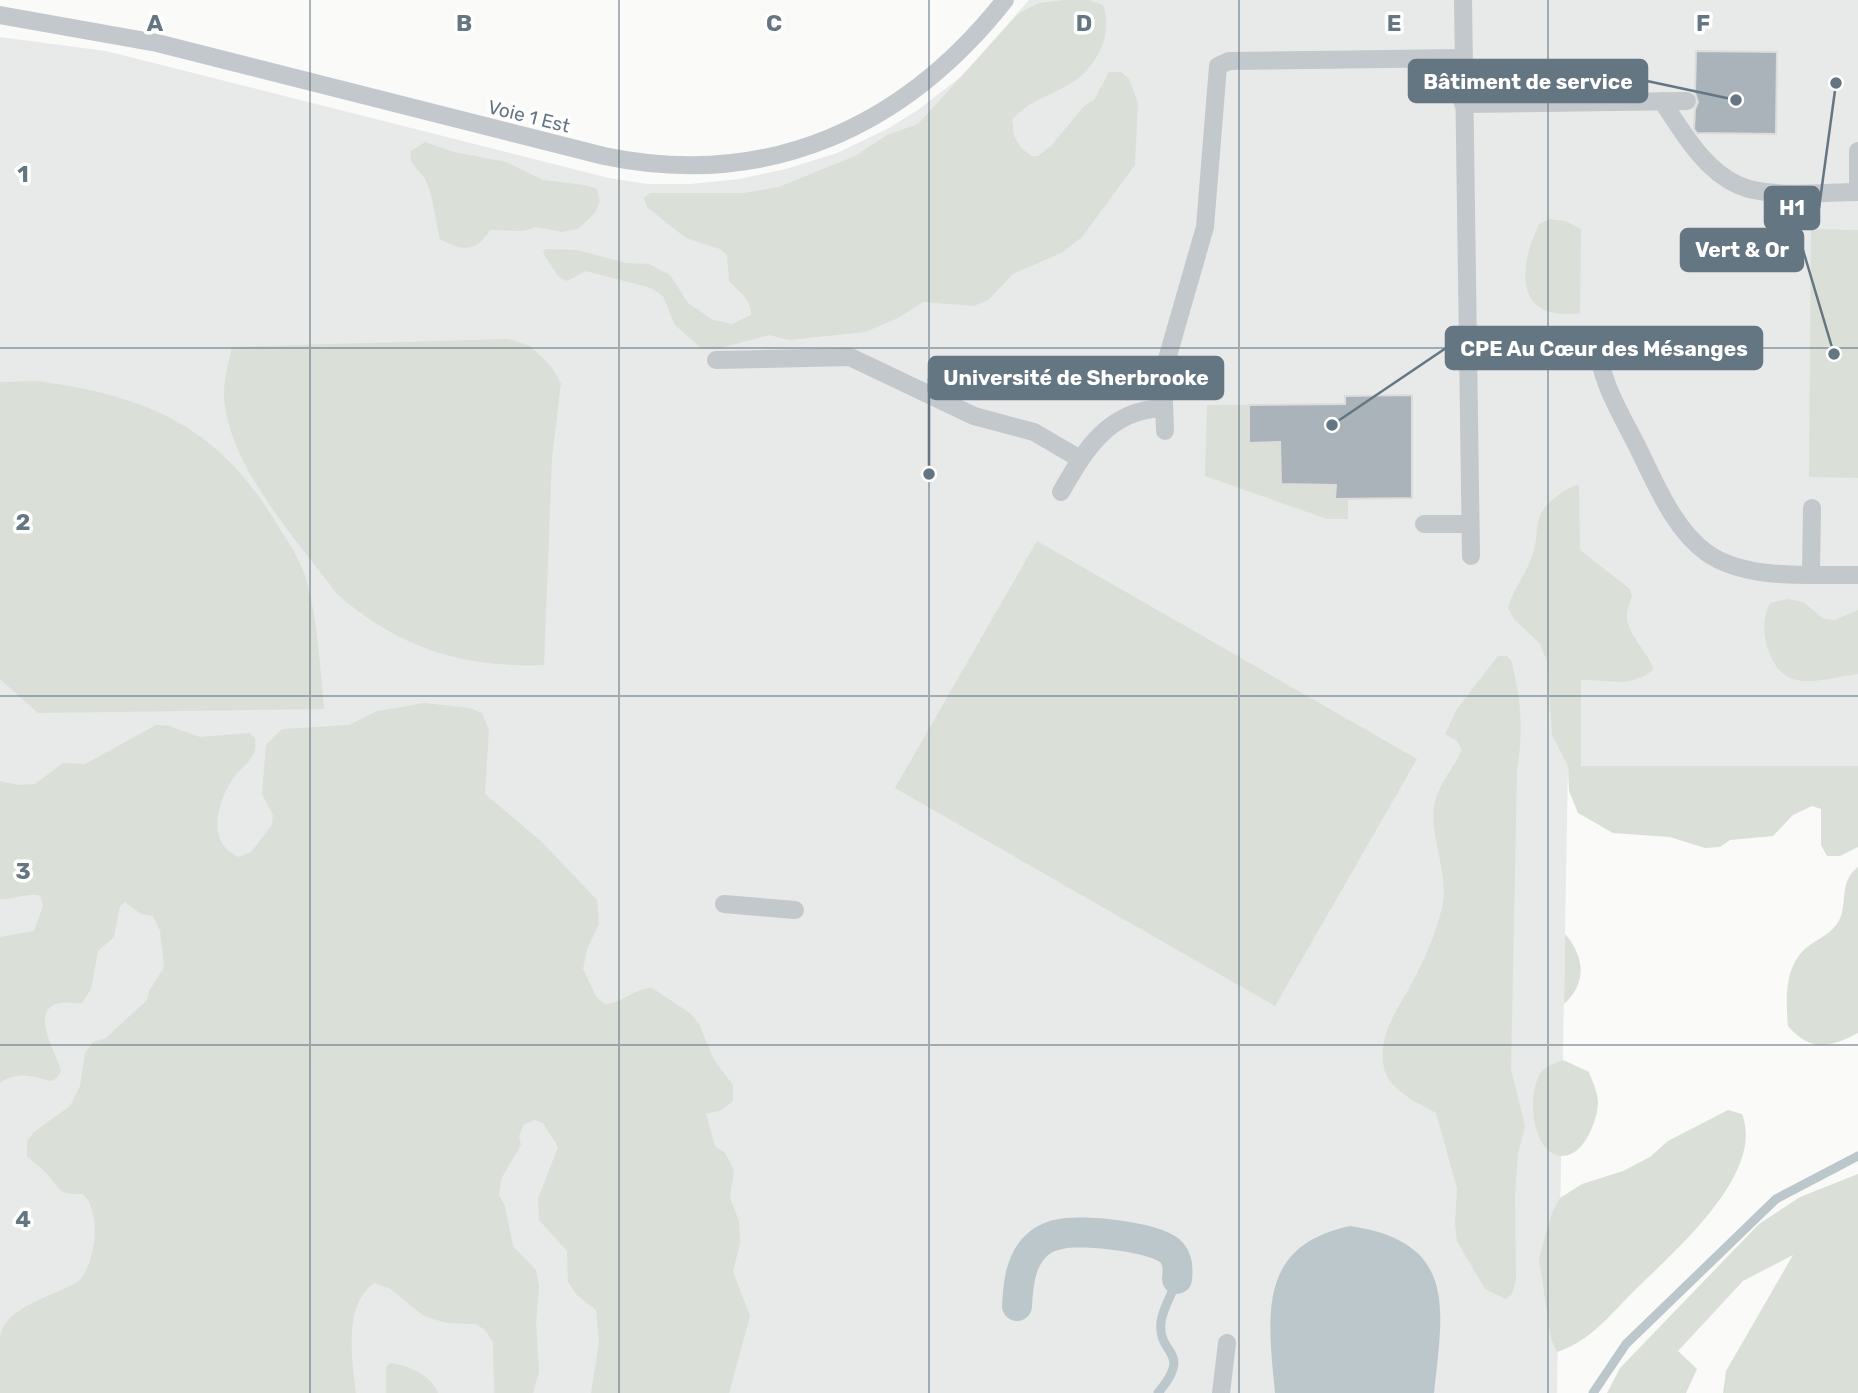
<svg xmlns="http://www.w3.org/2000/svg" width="1858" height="1393" font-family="Rubik,sans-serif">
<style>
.built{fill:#e8e9e9}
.green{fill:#dadfd7}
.water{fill:#bbc7cb}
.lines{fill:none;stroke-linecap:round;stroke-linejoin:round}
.stream{stroke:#bbc7cb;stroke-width:9}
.canal{stroke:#bbc7cb;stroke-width:30}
.building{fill:#aab3b9;stroke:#dcdcda;stroke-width:2}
.service{stroke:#c3c8cc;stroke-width:18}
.grid{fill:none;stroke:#657683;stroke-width:2;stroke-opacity:0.55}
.labels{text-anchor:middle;stroke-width:7;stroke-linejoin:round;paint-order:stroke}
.street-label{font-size:19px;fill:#657683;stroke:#fff}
.grid-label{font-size:23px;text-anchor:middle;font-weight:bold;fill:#657683;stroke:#fff;stroke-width:7;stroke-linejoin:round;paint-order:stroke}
.leader{fill:none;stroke:#657683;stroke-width:2.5}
.callout-dot{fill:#657683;stroke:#fff;stroke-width:2.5}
.callout{fill:#657683;stroke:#657683;stroke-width:2.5}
.callout-label{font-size:21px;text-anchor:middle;font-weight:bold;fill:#fff}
</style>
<rect width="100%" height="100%" fill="#fafaf8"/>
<path class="built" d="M 1029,0 L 1858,0 L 1858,766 L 1568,766 L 1557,1393 L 0,1393 L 0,37 L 106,51 L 609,178 L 648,184 L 690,184 L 739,179 L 786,169 L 837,153 L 887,129 L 918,110 L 963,75 Z"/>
<g class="green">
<path d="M 1065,0 L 1089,0 L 1103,5 C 1114,32 1097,67 1073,82 C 1051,96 1029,100 1012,120 L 1014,136 L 1022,149 L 1032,156 L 1038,156 L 1051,146 L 1084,106 L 1094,100 L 1109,72 L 1121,72 L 1129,79 L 1138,103 L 1135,165 L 1082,237 L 1063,252 L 1013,274 L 988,300 L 974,306 L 923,302 L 898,318 L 865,332 L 789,340 L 769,335 L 717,349 L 701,348 L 675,325 L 663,296 L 651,288 L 586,271 L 567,281 L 558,276 L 543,253 L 545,249 L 577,250 L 626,263 L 649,264 L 670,275 L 688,303 L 713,320 L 732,324 L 751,315 C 752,299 739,292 729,281 L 727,255 L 720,249 L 686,238 L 647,207 L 644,198 L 650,193 L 744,193 L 779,187 L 855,156 L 887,135 L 918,124 L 1019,13 L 1039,3 Z"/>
<path d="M 425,142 L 454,152 L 506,162 L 543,180 L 585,185 L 597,189 L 600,201 L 595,213 L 578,229 L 562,232 L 536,227 L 524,231 L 490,230 C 476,253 462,251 440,239 C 435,220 434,197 425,179 C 419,168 408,166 411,151 Z"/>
<path d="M 1549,219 L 1565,221 L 1581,229 L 1580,313 C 1514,322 1518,268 1539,224 Z"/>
<path d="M 1811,229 L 1858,230 L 1858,478 L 1809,477 Z"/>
<path d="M 508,339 L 530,346 L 550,365 L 561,383 L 552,457 L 544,665 C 462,668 399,648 337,594 C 297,540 222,459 224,389 C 225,375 229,361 232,347 Z"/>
<path d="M 36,381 C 144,395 216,424 275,521 C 287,540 301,560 307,582 C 318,624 320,666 324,709 L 38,713 L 0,679 L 0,382 Z"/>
<path d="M 1207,405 L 1249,405 L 1249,443 L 1280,442 L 1281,484 L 1336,485 L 1335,499 L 1348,499 L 1348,519 L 1327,519 L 1205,476 Z"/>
<path d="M 1579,485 L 1580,550 L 1630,589 L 1632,597 C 1616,627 1642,642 1653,667 L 1652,671 C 1625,689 1610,679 1581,680 L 1581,766 L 1858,766 L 1858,847 L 1840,856 L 1827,856 L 1821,845 L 1821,809 L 1812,806 L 1793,815 L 1773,836 L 1730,840 L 1720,847 L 1705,848 L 1670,837 L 1613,833 L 1578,813 L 1569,791 L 1568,766 L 1552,735 L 1547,661 L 1540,644 L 1514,619 L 1508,608 C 1513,590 1524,577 1531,559 C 1542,535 1529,521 1552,500 C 1562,492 1566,488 1579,485 Z"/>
<path d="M 1037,541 L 1417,759 L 1275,1006 L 895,788 Z"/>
<path d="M 1788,599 L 1803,602 L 1824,619 L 1835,620 L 1858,610 L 1858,674 C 1818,679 1782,697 1767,646 C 1763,632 1763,616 1770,603 Z"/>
<path d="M 1498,656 L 1507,656 L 1511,660 C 1521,698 1524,730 1517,769 L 1511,1069 L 1525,1126 L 1518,1154 L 1515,1195 L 1516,1280 L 1512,1294 L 1506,1299 L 1485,1289 L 1457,1241 L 1455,1223 L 1457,1188 L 1436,1113 C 1418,1103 1389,1090 1384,1068 C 1377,1036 1398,1009 1412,983 C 1424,961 1436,933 1442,908 C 1450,875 1430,841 1434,807 C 1437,785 1453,770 1462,750 L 1457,741 L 1445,734 L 1457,709 Z"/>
<path d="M 425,703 L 470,708 L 482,713 L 489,730 L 485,794 L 543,843 L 597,900 L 599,924 L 587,949 L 583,969 L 597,998 L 605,1004 C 623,1003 635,988 652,988 L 690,1013 L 699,1024 L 714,1060 L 733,1085 L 733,1101 L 722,1110 L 706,1114 L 715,1146 L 725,1153 L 734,1170 L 730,1198 L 739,1221 L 740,1243 L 733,1272 L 750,1316 L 729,1393 L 591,1393 L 599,1342 L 596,1310 L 577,1295 L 568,1282 L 567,1251 L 539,1220 L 538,1199 L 558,1147 L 543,1123 L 535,1120 L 524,1124 L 519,1136 L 521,1145 L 501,1179 L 499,1195 L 505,1206 L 513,1246 L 536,1270 L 539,1286 L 536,1322 L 539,1372 L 533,1393 L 494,1393 L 493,1342 L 485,1330 L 476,1324 L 446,1323 L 424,1316 L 389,1288 L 374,1283 C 343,1305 352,1360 356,1393 L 0,1393 C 0,1375 0,1355 0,1337 C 5,1306 54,1296 78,1282 C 96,1264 102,1212 83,1194 C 55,1195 61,1188 45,1172 C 40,1166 33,1162 27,1156 L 27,1141 L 34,1132 L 70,1106 L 80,1086 L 85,1053 L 93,1042 L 106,1038 L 147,1000 L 149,991 L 164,967 L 160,931 L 153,916 L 141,914 L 125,902 L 120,906 L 114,937 L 98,951 L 91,989 L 82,1003 C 75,1004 67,1001 60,1003 C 28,1009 56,1053 61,1070 L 57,1078 L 51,1081 C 32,1076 17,1071 0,1083 L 0,937 L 34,931 L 43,906 L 40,896 C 30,892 13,900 0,899 L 0,781 L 19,785 L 35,784 L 63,763 L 85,764 L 156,725 L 169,726 L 200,737 L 249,733 L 255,738 C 255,742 256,746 255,750 C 252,761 241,768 235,776 C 217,800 205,844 239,857 L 251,852 L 272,825 L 273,815 L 262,794 L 266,745 L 282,729 L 349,725 L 377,711 Z"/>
<path d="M 1858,867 L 1858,1033 C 1829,1048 1811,1052 1788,1026 C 1786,1001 1784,968 1805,949 C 1818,938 1835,933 1841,916 C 1847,897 1840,881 1858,867 Z"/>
<path d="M 1565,934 C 1585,957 1587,983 1564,1004 Z"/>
<path d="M 1563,1060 L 1589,1072 C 1592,1081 1598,1092 1598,1103 C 1597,1123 1581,1165 1554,1154 C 1531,1144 1528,1093 1540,1074 C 1545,1066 1555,1063 1563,1060 Z"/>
<path d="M 1728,1110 L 1742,1114 C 1766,1175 1670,1255 1632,1293 C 1609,1316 1589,1342 1557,1352 L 1551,1339 L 1539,1258 L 1552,1213 L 1560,1198 L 1582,1184 L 1623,1171 L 1650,1157 L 1668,1141 Z"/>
<path d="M 1858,1174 L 1858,1393 L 1723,1393 L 1726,1371 L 1793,1255 L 1743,1281 L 1678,1351 L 1697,1369 L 1686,1393 L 1607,1393 L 1620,1368 L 1759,1224 L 1800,1197 Z"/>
<path d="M 390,1363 C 408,1365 431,1375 438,1393 L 386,1393 L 386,1367 Z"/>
</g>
<path class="water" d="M 1350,1226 C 1458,1242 1443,1308 1434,1393 L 1275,1393 C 1268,1317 1256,1246 1350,1226 Z"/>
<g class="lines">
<g class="stream">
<path d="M 1158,1393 C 1194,1350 1157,1356 1161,1322 C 1163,1307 1173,1293 1177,1279"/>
<path d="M 1593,1393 L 1626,1344 L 1776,1199 L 1858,1156"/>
</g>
<path class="canal" d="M 1017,1306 C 1018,1286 1020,1260 1037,1245 C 1043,1239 1053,1235 1061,1234 C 1081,1229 1161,1237 1172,1253 C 1178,1260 1178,1271 1177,1279"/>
</g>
<g class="building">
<path d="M 1696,51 L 1777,52 L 1776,134 L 1697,133 L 1694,129 L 1695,109 L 1698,102 L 1695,93 Z"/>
<path d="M 1412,395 L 1412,498 L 1335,499 L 1336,485 L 1281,484 L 1280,442 L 1249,443 L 1249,405 L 1345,404 L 1345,396 Z"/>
</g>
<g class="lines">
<g class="service">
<path d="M 1463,0 L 1471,556"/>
<path d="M 0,15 L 157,43 L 604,156 C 767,190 904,128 1005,0"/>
<path d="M 1662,101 C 1682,131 1704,170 1738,185 C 1769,199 1824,192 1858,192 L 1858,151"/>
<path d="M 1463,104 L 1687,101"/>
<path d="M 1598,343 C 1598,376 1620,413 1635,442 C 1654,479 1672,528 1707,553 C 1747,581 1812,574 1858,575"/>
<path d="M 1467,344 L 1660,343"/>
<path d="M 716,360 L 850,357 L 974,416 L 1034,432 L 1080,459"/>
<path d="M 1165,431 L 1163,373 L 1205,227 L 1218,66 L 1229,61 L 1463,58"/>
<path d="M 1061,492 C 1085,450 1108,410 1163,408"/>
<path d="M 1424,524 L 1470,524"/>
<path d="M 1811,574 L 1812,508"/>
<path d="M 724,904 L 795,910"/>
<path d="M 1221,1393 L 1227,1343"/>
</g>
</g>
<path class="grid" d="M 310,0 L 310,1393M 619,0 L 619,1393M 929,0 L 929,1393M 1239,0 L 1239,1393M 1548,0 L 1548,1393M 0,348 L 1858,348M 0,696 L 1858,696M 0,1045 L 1858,1045"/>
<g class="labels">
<g class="street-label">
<text transform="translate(529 116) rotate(14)" y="7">Voie 1 Est</text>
</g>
</g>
<g class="grid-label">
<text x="155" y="31">A</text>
<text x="464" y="31">B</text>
<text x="774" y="31">C</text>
<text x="1084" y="31">D</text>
<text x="1394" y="31">E</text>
<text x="1703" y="31">F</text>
<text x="23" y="182">1</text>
<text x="23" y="530">2</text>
<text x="23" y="879">3</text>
<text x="23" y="1227">4</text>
</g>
<path class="leader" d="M1736 100L1647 81M1836 83L1819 208M1834 354L1803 250M1332 425L1446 348M929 474L929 378"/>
<g class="callout-dot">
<circle cx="1736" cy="100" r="7"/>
<circle cx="1836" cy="83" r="7"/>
<circle cx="1834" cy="354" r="7"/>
<circle cx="1332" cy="425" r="7"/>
<circle cx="929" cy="474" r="7"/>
</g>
<g class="callout">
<rect x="1409" y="60" width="238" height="42" rx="7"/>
<rect x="1765" y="187" width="54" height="42" rx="7"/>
<rect x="1681" y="229" width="122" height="42" rx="7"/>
<rect x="1446" y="327" width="316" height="42" rx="7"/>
<rect x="929" y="357" width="294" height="42" rx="7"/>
</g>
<g class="callout-label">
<text x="1528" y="89">Bâtiment de service</text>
<text x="1792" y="215">H1</text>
<text x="1742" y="257">Vert &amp; Or</text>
<text x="1604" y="356">CPE Au Cœur des Mésanges</text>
<text x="1076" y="385">Université de Sherbrooke</text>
</g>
</svg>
